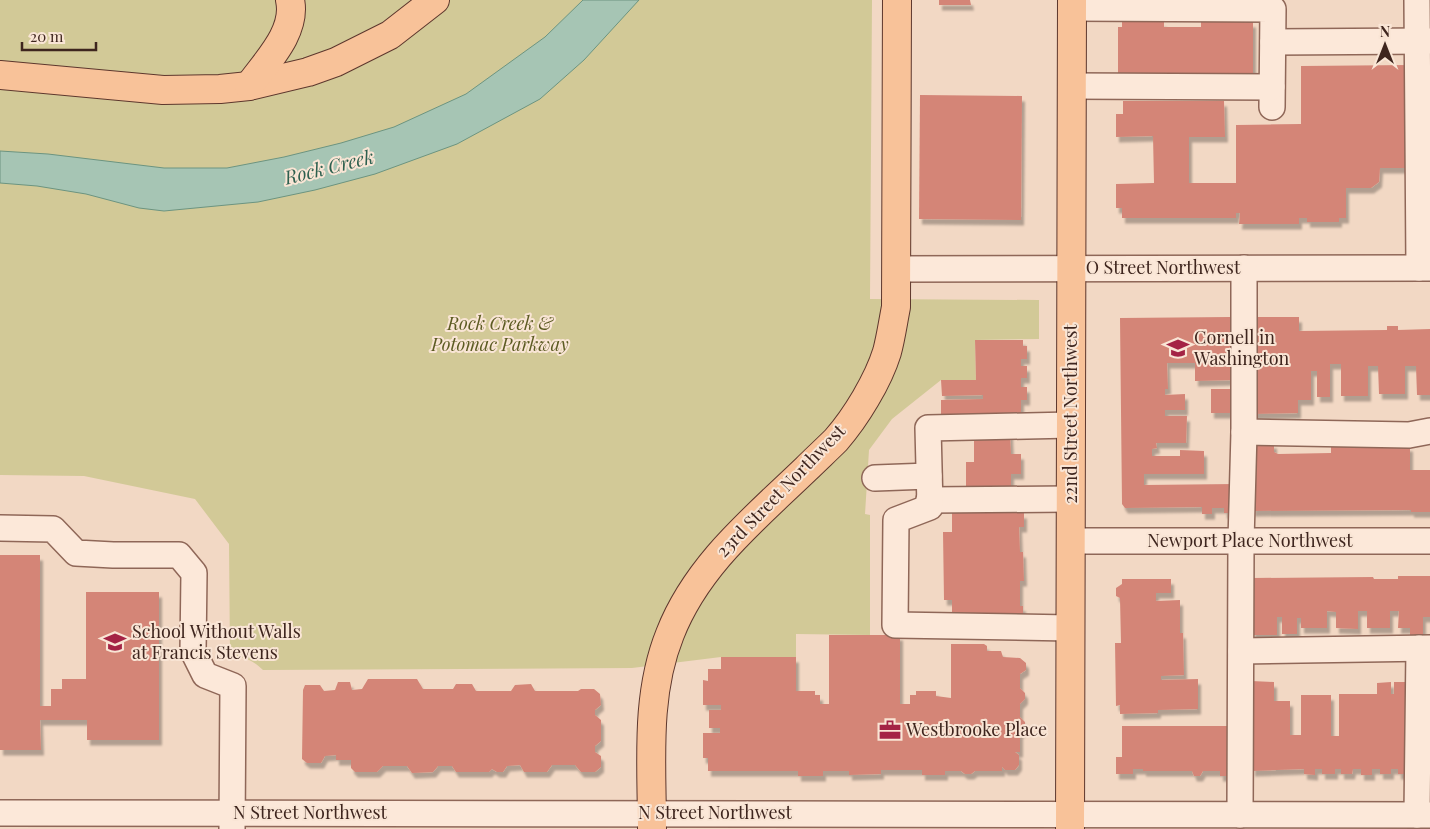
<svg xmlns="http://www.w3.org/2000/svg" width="1430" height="829" font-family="'Playfair Display',serif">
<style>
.green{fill:#d2c997}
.water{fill:#a6c5b4;stroke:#6c9480}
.building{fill:#d48577;filter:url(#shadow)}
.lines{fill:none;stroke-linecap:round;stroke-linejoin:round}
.minor-casing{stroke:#8f6758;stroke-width:28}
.major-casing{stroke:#5d372d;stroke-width:30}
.minor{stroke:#fce8d9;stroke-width:25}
.major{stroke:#f8c299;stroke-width:28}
.labels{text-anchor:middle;stroke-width:4;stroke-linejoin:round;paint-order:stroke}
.street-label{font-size:18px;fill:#3e251e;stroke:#f9e5d5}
.park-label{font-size:18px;font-style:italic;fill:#5c5b22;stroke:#f9e5d5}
.poi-label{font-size:18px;fill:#3e251e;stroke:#f9e5d5;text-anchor:start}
.water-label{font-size:19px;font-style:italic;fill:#2c5f4e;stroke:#f9e5d5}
</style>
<defs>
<filter id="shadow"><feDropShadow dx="3" dy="5.5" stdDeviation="1" flood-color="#0004"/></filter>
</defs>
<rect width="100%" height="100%" fill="#f2d8c4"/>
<path class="green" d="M 0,0 L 872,0 L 870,299 L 1039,300 L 1039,339 L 975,340 L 976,380 L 941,380 L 892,419 L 869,450 L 865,514 L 870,515 L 870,635 L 796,634 L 796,657 L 721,657 L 632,668 L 263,670 C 253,660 244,657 230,656 L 229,544 L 195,499 L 84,476 L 0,475 Z"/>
<path class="water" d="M 583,0 L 639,0 L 584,60 L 540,99 L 457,144 L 375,174 L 315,190 L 258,202 L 164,211 L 139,208 L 86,194 L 37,186 L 0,183 L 0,151 L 48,154 L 164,168 L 227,168 L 284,157 L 341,143 L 394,127 L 466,94 L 545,37 Z"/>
<g class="building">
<path d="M 939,0 L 970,0 L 971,5 L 939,5 Z"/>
<path d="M 1122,21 L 1164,22 L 1164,27 L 1201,27 L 1201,21 L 1253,22 L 1253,83 L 1118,76 L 1118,27 L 1122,27 Z"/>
<path d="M 1410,65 L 1411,168 L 1380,168 L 1379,182 L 1371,188 L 1346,188 L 1346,218 L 1339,218 L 1339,222 L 1307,222 L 1307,218 L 1299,218 L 1299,224 L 1239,224 L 1240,213 L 1236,213 L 1236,218 L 1122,218 L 1122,208 L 1116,208 L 1116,184 L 1154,183 L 1153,136 L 1116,137 L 1116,114 L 1123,114 L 1123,101 L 1224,101 L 1225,137 L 1189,137 L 1189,183 L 1236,183 L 1236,125 L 1301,124 L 1301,66 Z"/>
<path d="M 920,95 L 1022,96 L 1021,220 L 919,219 Z"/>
<path d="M 1230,317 L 1230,323 L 1235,323 L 1235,334 L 1230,335 L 1231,376 L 1234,376 L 1234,380 L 1195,381 L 1195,363 L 1167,363 L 1168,389 L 1165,389 L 1165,395 L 1185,394 L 1185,410 L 1165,410 L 1165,416 L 1187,416 L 1186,443 L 1156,443 L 1157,448 L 1152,449 L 1152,456 L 1180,456 L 1180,450 L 1204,451 L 1204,474 L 1144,474 L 1144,485 L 1235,484 L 1234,513 L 1224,513 L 1224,508 L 1212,508 L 1212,514 L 1202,514 L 1202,507 L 1125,508 L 1122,504 L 1120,318 Z"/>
<path d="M 1254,317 L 1299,317 L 1299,331 L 1387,330 L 1387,326 L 1398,326 L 1398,330 L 1430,329 L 1430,395 L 1417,395 L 1416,366 L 1405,366 L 1405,394 L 1379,394 L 1378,366 L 1368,366 L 1368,396 L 1341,396 L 1341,364 L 1330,364 L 1330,397 L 1317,397 L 1317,371 L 1311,371 L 1311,400 L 1298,400 L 1298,413 L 1253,414 Z"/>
<path d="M 975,340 L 1023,340 L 1023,346 L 1027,346 L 1027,359 L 1021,359 L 1021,366 L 1027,366 L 1027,378 L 1021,378 L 1021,387 L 1027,387 L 1027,400 L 1021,400 L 1021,421 L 941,418 L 941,400 L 983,399 L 983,395 L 942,396 L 941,380 L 976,380 Z"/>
<path d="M 1211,389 L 1235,389 L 1234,413 L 1211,413 Z"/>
<path d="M 974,433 L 1010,433 L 1011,454 L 1021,454 L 1021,474 L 1011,474 L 1011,495 L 974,495 L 974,486 L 966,487 L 966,462 L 974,462 Z"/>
<path d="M 1254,443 L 1274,443 L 1274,452 L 1278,454 L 1331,453 L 1331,445 L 1410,446 L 1410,470 L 1430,470 L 1430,512 L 1411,512 L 1411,510 L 1252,511 Z"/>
<path d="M 952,513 L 1024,513 L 1024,527 L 1019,527 L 1020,552 L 1023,552 L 1024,581 L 1020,581 L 1020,606 L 1023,606 L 1023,619 L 952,619 L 952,600 L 944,600 L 943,532 L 952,532 Z"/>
<path d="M 0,555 L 40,555 L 40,706 L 51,706 L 51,689 L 62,689 L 62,679 L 86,679 L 86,592 L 159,592 L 159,740 L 87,740 L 87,720 L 40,720 L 41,750 L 0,750 Z"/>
<path d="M 1398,576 L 1430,576 L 1430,617 L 1423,617 L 1423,635 L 1410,635 L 1410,628 L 1398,628 L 1399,611 L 1390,611 L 1390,628 L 1367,628 L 1367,611 L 1358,611 L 1358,629 L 1336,628 L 1336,612 L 1327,611 L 1327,628 L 1301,628 L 1301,618 L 1297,618 L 1297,634 L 1282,634 L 1282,617 L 1277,617 L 1277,635 L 1252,635 L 1252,578 L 1373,577 L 1374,579 L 1398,579 Z"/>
<path d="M 1122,579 L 1171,579 L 1171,593 L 1156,593 L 1156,601 L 1180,600 L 1180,633 L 1183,633 L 1184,675 L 1161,676 L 1161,680 L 1198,679 L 1198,709 L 1158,710 L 1158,713 L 1120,714 L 1120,705 L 1116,706 L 1115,643 L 1121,643 L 1120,598 L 1116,596 L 1116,588 L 1122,584 Z"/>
<path d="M 829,635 L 900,635 L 900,704 L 910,704 L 910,695 L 916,695 L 916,691 L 936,691 L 936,696 L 951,698 L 951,644 L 984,644 L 987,646 L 987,651 L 1001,651 L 1003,657 L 1020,658 L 1026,663 L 1026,670 L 1020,674 L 1020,688 L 1025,693 L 1025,699 L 1020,704 L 1020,717 L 1025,722 L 1025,729 L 1020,733 L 1020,752 L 1015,752 L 1019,755 L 1019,765 L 1015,770 L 1005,770 L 1002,767 L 1002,771 L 975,771 L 971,774 L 965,774 L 961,771 L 945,771 L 945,775 L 922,775 L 922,770 L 881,770 L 881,774 L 849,775 L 849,771 L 823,771 L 823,776 L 798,776 L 798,771 L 708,771 L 708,758 L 703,758 L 703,733 L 720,733 L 720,728 L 709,728 L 709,710 L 721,710 L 721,705 L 703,705 L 703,680 L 708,681 L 708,669 L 721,669 L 721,657 L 796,657 L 796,691 L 815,691 L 815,695 L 820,695 L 820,704 L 829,704 Z"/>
<path d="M 368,679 L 417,679 L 423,689 L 453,689 L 456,684 L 472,684 L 476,691 L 511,691 L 515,685 L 531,684 L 535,691 L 578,691 L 581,689 L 594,689 L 600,694 L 601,705 L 595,710 L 595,715 L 601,720 L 601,741 L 595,746 L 595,752 L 601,756 L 601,767 L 595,772 L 581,772 L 575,765 L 552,765 L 547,772 L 524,772 L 520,765 L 507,766 L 503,772 L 497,772 L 492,769 L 489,772 L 456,772 L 452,766 L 438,766 L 433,772 L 412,773 L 407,766 L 383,766 L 377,772 L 355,772 L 351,768 L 351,760 L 336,760 L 336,755 L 325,756 L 321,763 L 307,763 L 302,759 L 303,690 L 305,685 L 320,685 L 324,691 L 335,690 L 338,682 L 350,682 L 352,690 L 362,689 Z"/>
<path d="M 1251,681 L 1274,682 L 1274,701 L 1290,701 L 1290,735 L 1301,735 L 1301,695 L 1331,695 L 1331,736 L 1339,736 L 1339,694 L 1377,694 L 1377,683 L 1391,682 L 1391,694 L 1394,694 L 1394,682 L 1410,682 L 1409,774 L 1398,774 L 1398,769 L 1391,769 L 1391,774 L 1380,774 L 1380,769 L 1372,769 L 1372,775 L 1361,775 L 1361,769 L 1353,769 L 1352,774 L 1341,774 L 1341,769 L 1335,769 L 1335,774 L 1322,774 L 1322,769 L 1315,769 L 1315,775 L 1304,774 L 1304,769 L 1252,771 Z"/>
<path d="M 1122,726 L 1235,726 L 1234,776 L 1220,776 L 1220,771 L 1203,771 L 1200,776 L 1194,776 L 1192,771 L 1143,771 L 1143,769 L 1133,769 L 1133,774 L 1116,774 L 1116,757 L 1122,757 Z"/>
</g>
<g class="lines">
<g class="minor-casing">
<g id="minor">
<path d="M 1417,0 L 1419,268"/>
<path d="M 1072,8 L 1273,9 L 1272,107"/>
<path d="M 1273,42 L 1430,41"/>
<path d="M 1072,86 L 1272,87"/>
<path d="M 896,269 L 1430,268"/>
<path d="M 1244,432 L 1409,435 L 1430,431"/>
<path d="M 875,478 L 929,476"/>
<path d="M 929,500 L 1070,499"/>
<path d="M 0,528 L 53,529 L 76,553 L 113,555 L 179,555 L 194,573 L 193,651 L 205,675 L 233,686 L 232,829"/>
<path d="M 1071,541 L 1430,541"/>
<path d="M 1070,628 L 895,625 L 896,520 L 930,507 L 928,428 L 1071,425"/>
<path d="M 1241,651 L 1430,648"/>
<path d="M 0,813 L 1430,815"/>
<path d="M 1240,815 L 1241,541 L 1244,432 L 1244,268"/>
<path d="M 1417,815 L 1419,648"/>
</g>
</g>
<g class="major-casing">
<g id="major">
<path d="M 0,75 L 163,90 L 220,89 L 249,86 L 308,72 L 336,62 L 390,35 L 435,0"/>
<path d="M 249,86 C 266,62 297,32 290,0"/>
<path d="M 652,829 C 652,764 645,696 670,634 C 697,565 754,519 806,469 C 816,459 826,450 836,440 C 856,417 878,381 887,352 C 891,337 893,322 896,307 L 897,0"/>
<path d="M 1070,829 L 1072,0"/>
</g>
</g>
<use href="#minor" class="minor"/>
<use href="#major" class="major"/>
</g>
<defs>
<g id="school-bare" transform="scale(1.725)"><path d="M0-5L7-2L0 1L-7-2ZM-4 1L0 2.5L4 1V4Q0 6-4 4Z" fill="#a42345" stroke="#f9e5d5" stroke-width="2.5" paint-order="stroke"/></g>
<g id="office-bare" transform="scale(1.725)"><path d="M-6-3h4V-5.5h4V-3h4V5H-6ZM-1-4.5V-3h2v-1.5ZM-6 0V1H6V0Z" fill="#a42345" stroke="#f9e5d5" stroke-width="2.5" paint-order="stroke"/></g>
</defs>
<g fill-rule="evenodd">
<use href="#school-bare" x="1178" y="348"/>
<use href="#school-bare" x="115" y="642"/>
<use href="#office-bare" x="890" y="730"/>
</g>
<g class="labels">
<g class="street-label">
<text x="1163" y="274">O Street Northwest</text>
<text transform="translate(1071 414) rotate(-90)" y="6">22nd Street Northwest</text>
<text transform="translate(781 491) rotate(-46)" y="6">23rd Street Northwest</text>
<text x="1250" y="547">Newport Place Northwest</text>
<text x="310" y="819">N Street Northwest</text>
<text x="715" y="819">N Street Northwest</text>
</g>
<g class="park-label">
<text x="500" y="330">Rock Creek &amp;<tspan x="500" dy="21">Potomac Parkway</tspan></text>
</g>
<g class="poi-label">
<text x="1194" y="344">Cornell in<tspan x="1194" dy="21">Washington</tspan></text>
<text x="132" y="638">School Without Walls<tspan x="132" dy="21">at Francis Stevens</tspan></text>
<text x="906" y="736">Westbrooke Place</text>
</g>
<g class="water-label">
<text transform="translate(329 167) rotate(-14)" y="7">Rock Creek</text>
</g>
</g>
<g transform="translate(1385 45)" stroke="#f9e5d5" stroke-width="4" paint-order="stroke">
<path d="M0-4L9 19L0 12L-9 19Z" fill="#3e251e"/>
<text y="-8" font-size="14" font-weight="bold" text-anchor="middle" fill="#3e251e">N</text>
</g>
<path d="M22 42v8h74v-8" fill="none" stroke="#3e251e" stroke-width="2.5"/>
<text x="30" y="42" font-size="15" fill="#3e251e" stroke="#f9e5d5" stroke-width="4" paint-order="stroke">20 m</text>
</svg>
